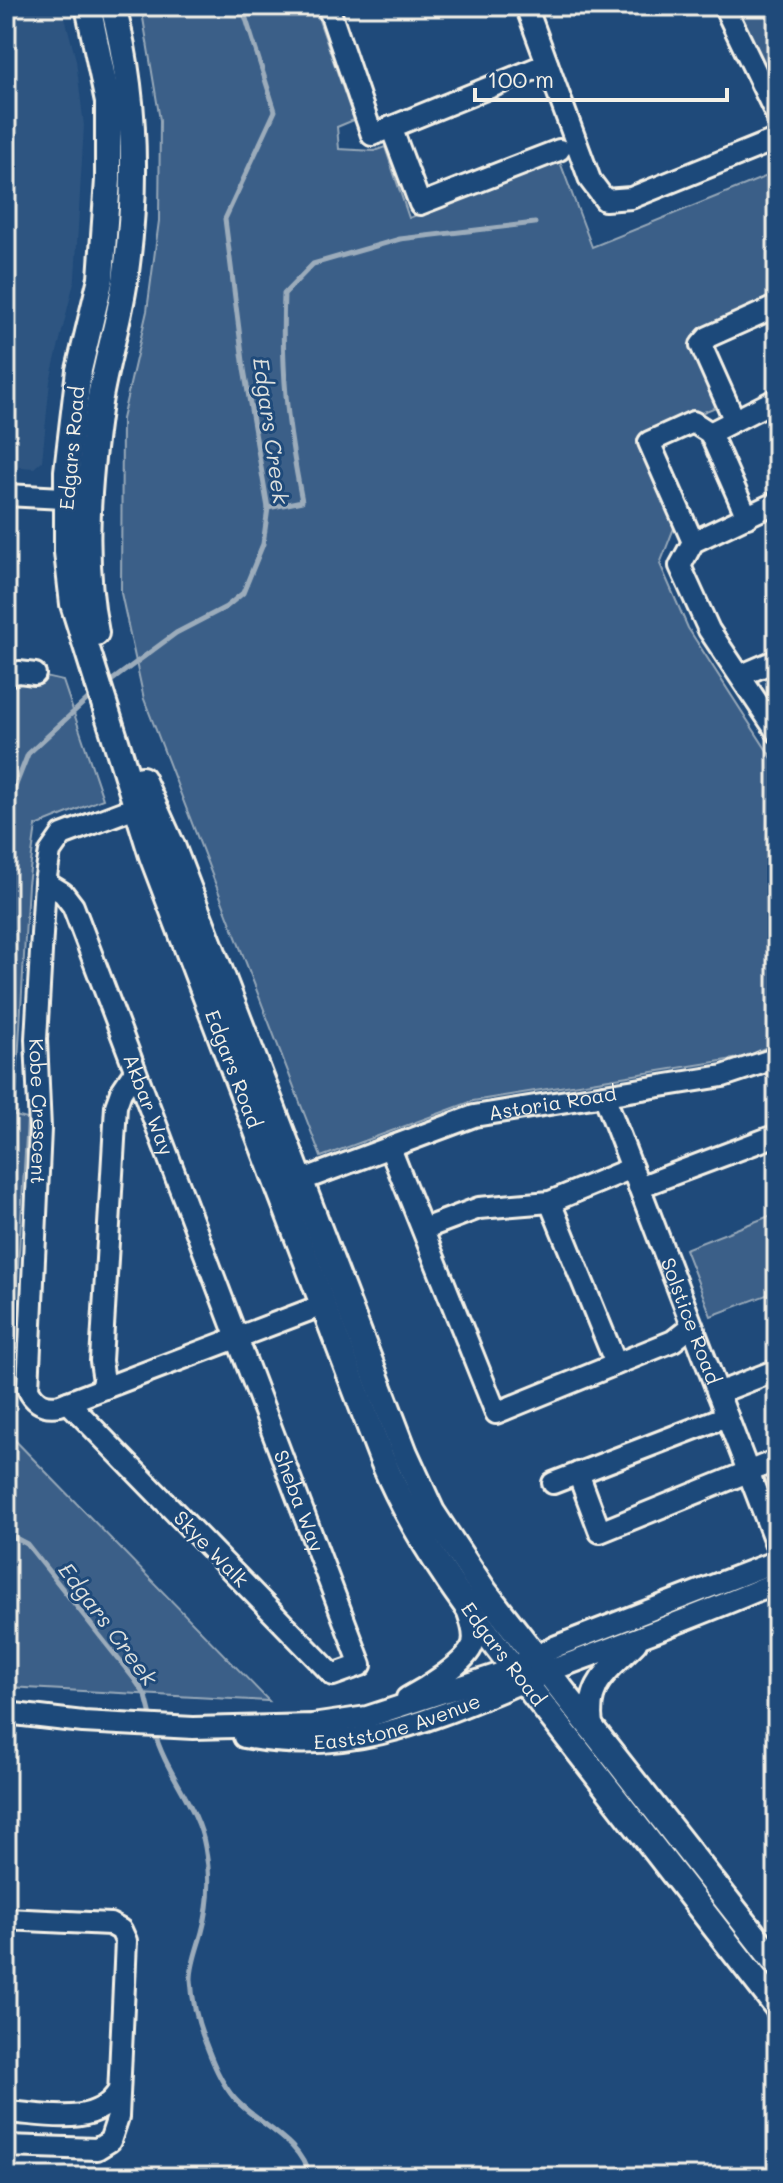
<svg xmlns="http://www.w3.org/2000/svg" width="783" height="2183" font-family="Mali,sans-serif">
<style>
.built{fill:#2d5581}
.green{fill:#3a5f88;stroke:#97a8b8;stroke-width:2}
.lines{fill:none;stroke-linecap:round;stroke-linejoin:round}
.stream{stroke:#9cacbb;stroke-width:5}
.minor-casing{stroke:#f4f1e8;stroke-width:26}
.major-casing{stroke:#f4f1e8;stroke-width:30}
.minor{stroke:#1f4a7a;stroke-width:20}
.major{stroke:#1f4a7a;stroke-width:24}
.labels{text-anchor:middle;stroke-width:6;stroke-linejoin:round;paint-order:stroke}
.street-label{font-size:20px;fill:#f4f1e8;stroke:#1f4a7a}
.water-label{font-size:22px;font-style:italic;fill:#dee0dd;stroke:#1f4a7a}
</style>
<rect width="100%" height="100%" fill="#1f4a7a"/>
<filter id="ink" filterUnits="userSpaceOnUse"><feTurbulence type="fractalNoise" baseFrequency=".0125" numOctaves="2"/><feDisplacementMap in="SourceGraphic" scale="16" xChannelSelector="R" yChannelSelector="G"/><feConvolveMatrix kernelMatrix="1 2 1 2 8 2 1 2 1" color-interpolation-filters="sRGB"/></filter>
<g filter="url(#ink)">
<path class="built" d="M 6,6 L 62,6 L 76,60 L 84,126 L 75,278 L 50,381 L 42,461 L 34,468 L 6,466 Z"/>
<g class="green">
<path d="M 141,6 L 314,6 L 354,120 L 337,127 L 339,149 L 374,151 L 385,147 L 409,218 L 560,162 L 592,247 L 777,172 L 777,301 L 705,332 L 721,405 L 644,436 L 678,526 L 674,528 L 660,564 L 688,628 L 777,766 L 777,1042 L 746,1057 L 473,1101 L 321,1157 L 144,699 L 121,593 L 122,419 L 147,311 L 159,221 L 160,120 Z"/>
<path d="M 731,6 L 777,6 L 777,100 Z"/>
<path d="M 45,677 L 63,681 L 103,799 L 36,826 L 28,884 L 15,1116 L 27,1119 L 8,1433 L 269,1701 L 8,1687 L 6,688 Z"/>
<path d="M 777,1213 L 777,1291 L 711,1316 L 685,1249 Z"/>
</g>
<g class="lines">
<g class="stream">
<path d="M 268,508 L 302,501 C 287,425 281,372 284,294 L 313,264 L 400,239 L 535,223"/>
<path d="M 107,684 L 176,633 L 226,607 L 243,593 L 263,544 L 268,508 L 244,369 L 225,219 L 275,111 L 242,6"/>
<path d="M 6,810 L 28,754 L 92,695"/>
<path d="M 6,1533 L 27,1544 L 135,1680 L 146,1696 L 152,1720"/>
<path d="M 154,1730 C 165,1773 198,1805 205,1847 C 211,1876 210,1903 202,1932 C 198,1947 191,1964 191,1979 C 192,2000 197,2020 204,2039 C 212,2060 220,2082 235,2099 C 257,2124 302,2140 309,2177"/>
</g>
<g class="minor-casing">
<g id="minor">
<path d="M 328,6 L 372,135 L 547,64"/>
<path d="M 526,6 L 590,180 L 605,200 L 631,198 L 777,139"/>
<path d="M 724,6 L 777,116"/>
<path d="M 391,127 L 420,204 L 559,150"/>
<path d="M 734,419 L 701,345 L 708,337 L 777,306"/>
<path d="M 6,495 L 82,499"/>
<path d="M 777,502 L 693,542 L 680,566 L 709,630 L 777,732"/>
<path d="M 747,517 L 710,433 L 777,399"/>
<path d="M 693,542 L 649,442 L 693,422 L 710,433"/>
<path d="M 6,675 L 19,672 L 35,674"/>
<path d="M 742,675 L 777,660"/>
<path id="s1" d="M 136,807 L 62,835 L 50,852 L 45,882 L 36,1039 L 40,1129 L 28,1389 C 35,1403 45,1408 60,1405 L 323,1305"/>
<path id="s2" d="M 45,882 L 63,893 L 73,906 L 361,1665 L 333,1675 L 68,1402"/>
<path id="s3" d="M 604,1095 L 777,1547"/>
<path d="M 390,1148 L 496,1413 L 673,1341 L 692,1326"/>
<path id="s4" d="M 286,1186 L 474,1116 L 723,1076 L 777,1058"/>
<path d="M 639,1187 L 777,1135"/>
<path d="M 550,1202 L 616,1364"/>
<path d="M 423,1229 L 479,1208 L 550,1202 L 632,1168"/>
<path d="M 105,1388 L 101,1361 L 116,1106 L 121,1092 L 135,1071"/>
<path d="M 718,1393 L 777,1370"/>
<path d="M 578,1473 L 600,1532 L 777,1460"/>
<path d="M 553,1483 L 727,1416"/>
<path d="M 407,1698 C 424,1689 467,1663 473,1644 C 476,1633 471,1622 468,1612"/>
<path d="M 6,1713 L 83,1722 L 193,1728 L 312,1725 L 367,1717 L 505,1672 L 557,1646 L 777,1561"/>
<path d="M 592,1726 C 586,1682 608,1672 636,1643"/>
<path id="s5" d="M 244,1737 C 365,1759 447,1711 555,1669 C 630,1641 704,1614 777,1582"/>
<path d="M 6,1919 L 110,1924 L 121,1930 L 126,1941 L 118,2117 L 110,2141 L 97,2149 L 6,2146"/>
<path d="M 6,2112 C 44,2114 95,2128 118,2092"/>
</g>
</g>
<g class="major-casing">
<g id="major">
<path id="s6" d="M 88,6 L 108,102 L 108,180 L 101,278 L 79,370 L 67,471 L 67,552 L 73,604 L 152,856 L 382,1459 C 423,1559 492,1640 558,1725 C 631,1819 704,1913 777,2007"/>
<path d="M 96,633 C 81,558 88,478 99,403 C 106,359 121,316 126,272 C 138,181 136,94 113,6"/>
<path d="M 142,779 L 173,848 L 405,1453 L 432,1512 L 485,1592 L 777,1964"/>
</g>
</g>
<use href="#minor" class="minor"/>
<use href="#major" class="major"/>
</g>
</g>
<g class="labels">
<g class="street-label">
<text transform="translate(72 448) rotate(-85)" y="7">Edgars Road</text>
<text dy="7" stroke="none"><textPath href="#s6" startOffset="1096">Edgars Road</textPath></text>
<text dy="7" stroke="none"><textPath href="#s4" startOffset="280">Astoria Road</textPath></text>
<text dy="7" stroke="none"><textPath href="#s2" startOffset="250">Akbar Way</textPath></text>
<text dy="7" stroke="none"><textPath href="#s1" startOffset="360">Kobe Crescent</textPath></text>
<text dy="7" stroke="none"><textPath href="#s3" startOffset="242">Solstice Road</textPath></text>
<text dy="7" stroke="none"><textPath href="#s2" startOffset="674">Sheba Way</textPath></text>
<text transform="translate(211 1549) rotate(46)" y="7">Skye Walk</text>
<text dy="7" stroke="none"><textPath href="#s6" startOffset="1744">Edgars Road</textPath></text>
<text dy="7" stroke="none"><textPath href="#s5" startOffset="156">Eaststone Avenue</textPath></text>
</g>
<g class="water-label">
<text transform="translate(271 431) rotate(82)" y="8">Edgars Creek</text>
<text transform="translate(108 1624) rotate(53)" y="8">Edgars Creek</text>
</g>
</g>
<rect width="783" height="2183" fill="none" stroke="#1f4a7a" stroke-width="32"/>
<rect x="16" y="16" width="751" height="2151" fill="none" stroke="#f4f1e8" stroke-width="3" filter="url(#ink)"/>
<path d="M475 88v12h252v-12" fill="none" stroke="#f4f1e8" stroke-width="4"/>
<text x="487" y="88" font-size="24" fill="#f4f1e8" stroke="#1f4a7a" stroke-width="6" paint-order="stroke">100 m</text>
</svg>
